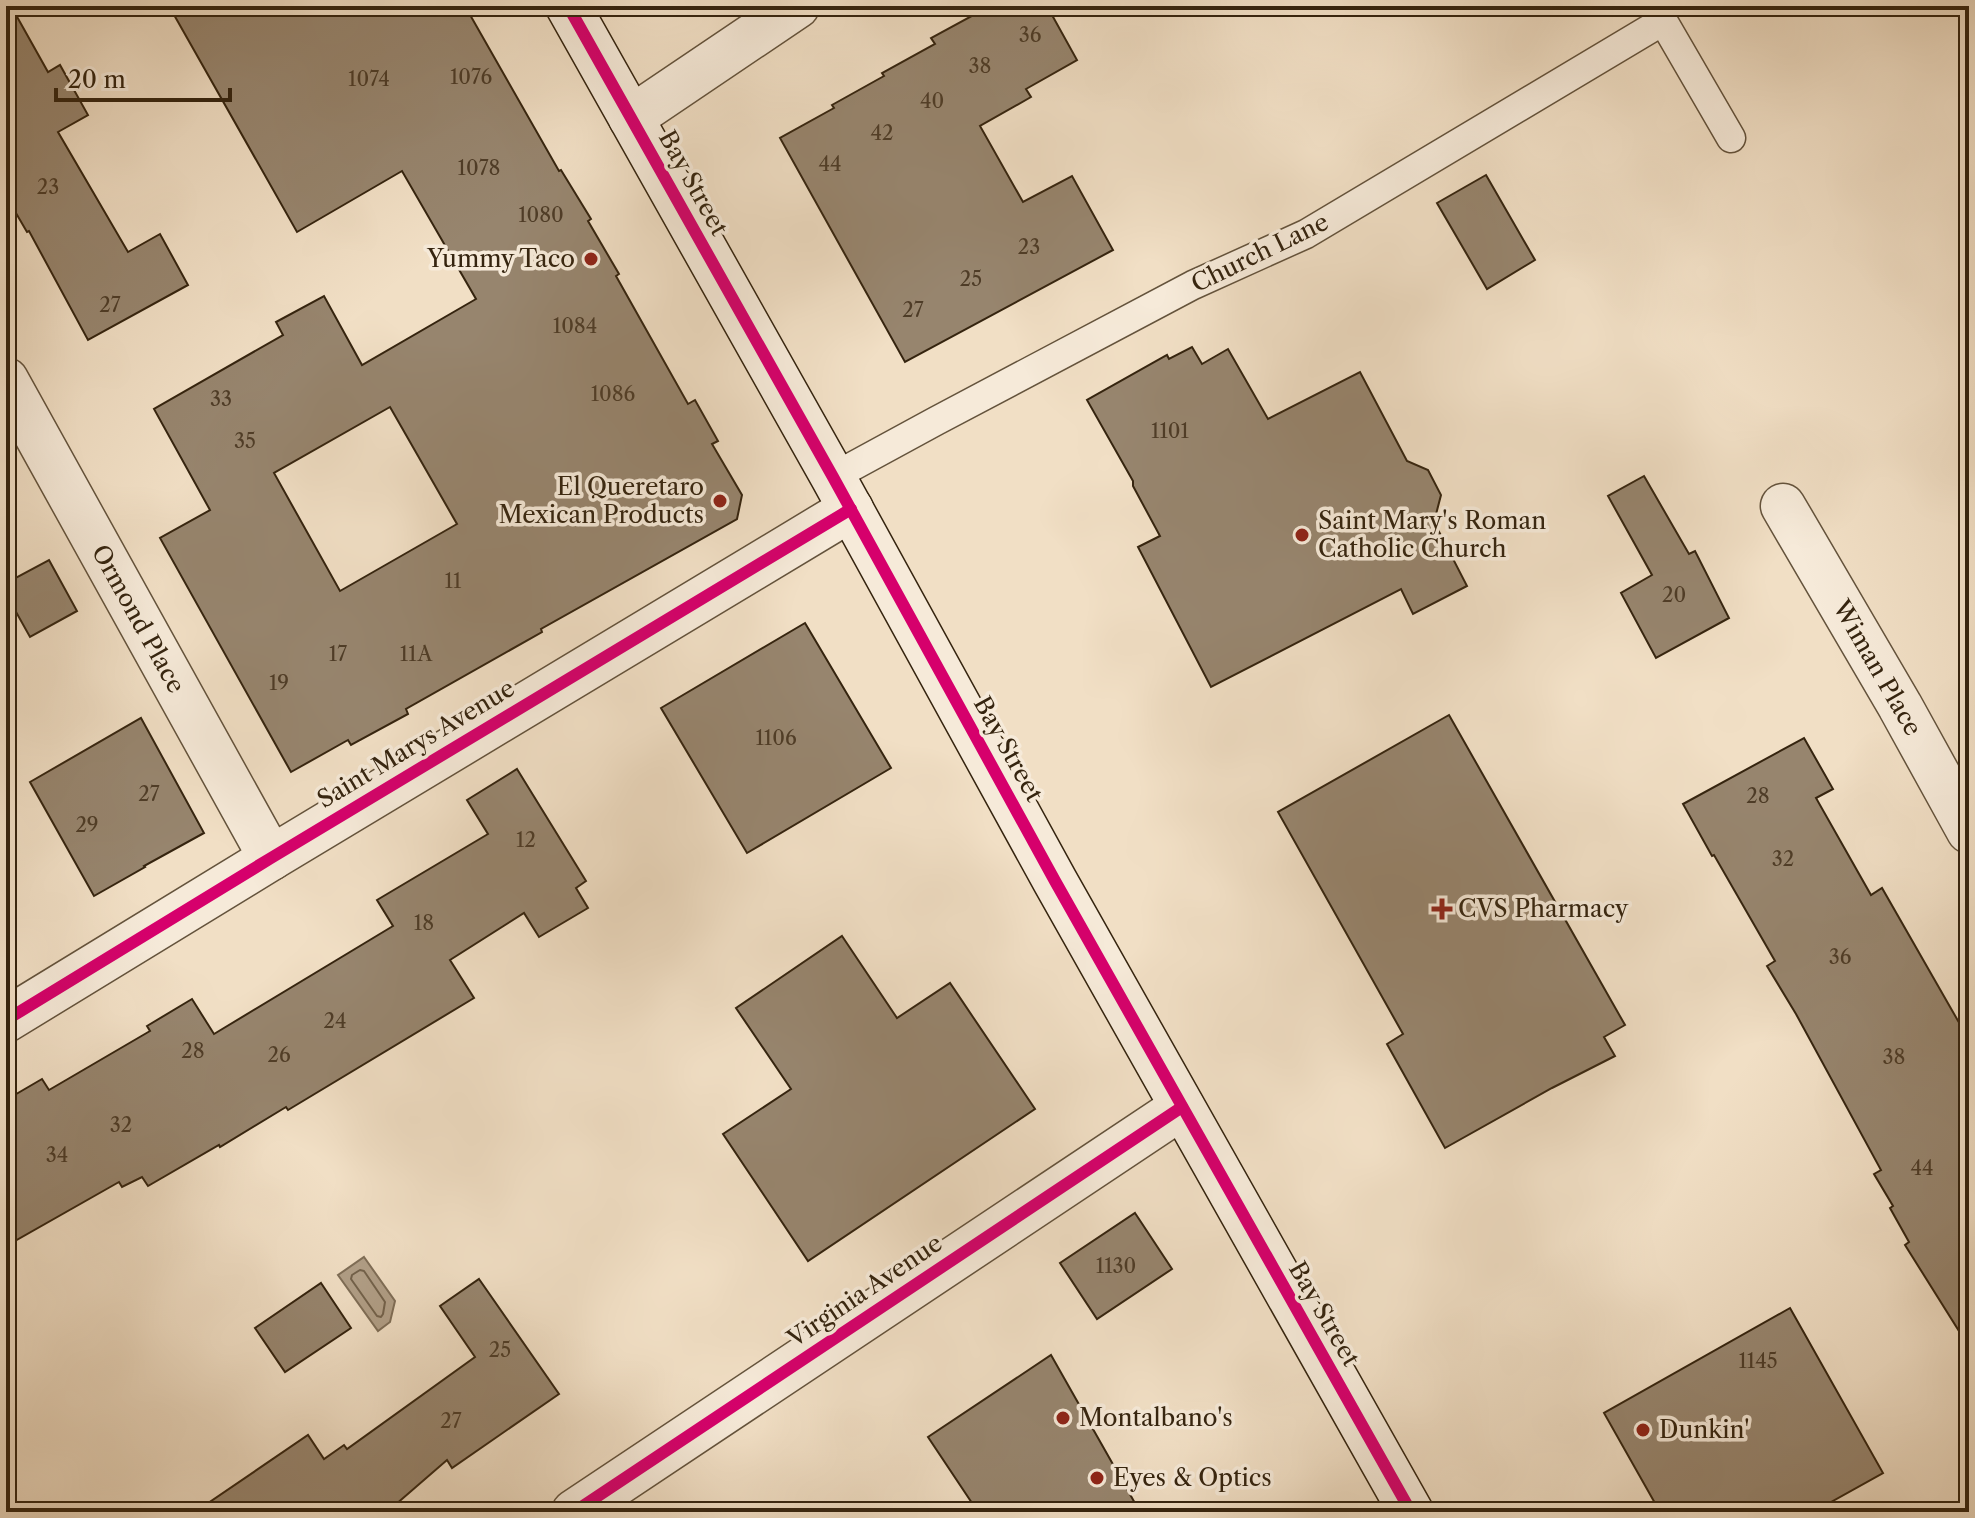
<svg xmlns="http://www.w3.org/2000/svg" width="1975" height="1518" font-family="'Libre Caslon Text',serif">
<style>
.water{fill:#b19f87;stroke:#7f6e57;stroke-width:2}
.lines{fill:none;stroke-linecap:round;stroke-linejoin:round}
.shore{stroke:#73624b;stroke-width:2}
.building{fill:#97856e;stroke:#35240f;stroke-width:2;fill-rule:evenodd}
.lane-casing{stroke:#64533c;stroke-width:31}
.street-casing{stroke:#64533c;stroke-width:47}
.secondary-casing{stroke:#35240f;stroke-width:47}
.lane{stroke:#f6ead9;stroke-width:28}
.street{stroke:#f6ead9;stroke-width:44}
.secondary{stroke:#f6ead9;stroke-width:44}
.cycleway-casing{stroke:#f6ead9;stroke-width:17}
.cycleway{stroke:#d6006c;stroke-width:12}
.poi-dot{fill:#8f2418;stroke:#f6ead9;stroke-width:3}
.labels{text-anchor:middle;stroke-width:7;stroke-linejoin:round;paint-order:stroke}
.number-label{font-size:20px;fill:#4e3c27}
.street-label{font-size:24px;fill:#35240f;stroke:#f6ead9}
.poi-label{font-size:24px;fill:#35240f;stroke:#f6ead9;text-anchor:start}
</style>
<rect width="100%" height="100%" fill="#f1dfc5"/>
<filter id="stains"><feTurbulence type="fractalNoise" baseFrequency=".0025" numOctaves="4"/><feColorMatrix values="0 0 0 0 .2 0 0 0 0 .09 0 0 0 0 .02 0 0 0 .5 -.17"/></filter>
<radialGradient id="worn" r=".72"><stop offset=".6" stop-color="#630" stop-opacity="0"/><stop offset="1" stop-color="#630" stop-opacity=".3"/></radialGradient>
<path class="water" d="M 364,1257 L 395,1301 L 390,1322 L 378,1331 L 338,1275 Z"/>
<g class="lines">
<path class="shore" d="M 360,1270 L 364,1271 L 385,1302 L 383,1314 L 381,1317 L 377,1316 L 351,1279 L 352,1275 Z"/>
</g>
<g class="building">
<path d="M 6,6 L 11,6 L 48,72 L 60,65 L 88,115 L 58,132 L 128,252 L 160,234 L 188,285 L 88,340 L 29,231 L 27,232 L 6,196 Z"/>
<path d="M 169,6 L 465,6 L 559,171 L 561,170 L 591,219 L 588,221 L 619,274 L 616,276 L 688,404 L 695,400 L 718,441 L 712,444 L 742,495 L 737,519 L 541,629 L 542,632 L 406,709 L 408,714 L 351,745 L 348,740 L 291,772 L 160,538 L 210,510 L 154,409 L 283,335 L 276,322 L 324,296 L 362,365 L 476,299 L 402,171 L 297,232 ZM 390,407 L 457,524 L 340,591 L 274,473 Z"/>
<path d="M 990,6 L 1047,6 L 1077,60 L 1026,89 L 1031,97 L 980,126 L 1023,202 L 1072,176 L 1113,250 L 905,362 L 780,138 L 834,108 L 832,105 L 884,76 L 882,73 L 935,44 L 931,38 Z"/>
<path d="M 1486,175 L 1535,260 L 1487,289 L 1437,203 Z"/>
<path d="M 1192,347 L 1202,364 L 1228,349 L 1268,419 L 1360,372 L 1407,461 L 1428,470 L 1441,495 L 1434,522 L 1467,586 L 1413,614 L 1401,589 L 1211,687 L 1138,547 L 1160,536 L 1133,486 L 1133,481 L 1087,400 L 1167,355 L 1169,359 Z"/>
<path d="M 1644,476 L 1689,554 L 1695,551 L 1729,618 L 1656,658 L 1621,593 L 1652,575 L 1608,496 Z"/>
<path d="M 49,560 L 77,611 L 30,637 L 6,594 L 6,583 Z"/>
<path d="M 805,623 L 891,768 L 747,853 L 661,708 Z"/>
<path d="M 1449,715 L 1625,1025 L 1604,1037 L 1615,1056 L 1552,1088 L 1445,1148 L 1387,1044 L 1403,1034 L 1278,812 Z"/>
<path d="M 141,718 L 204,833 L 144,866 L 145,867 L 94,896 L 30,782 Z"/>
<path d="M 1804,738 L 1833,789 L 1816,798 L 1871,895 L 1882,888 L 1969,1040 L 1969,1347 L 1905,1245 L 1909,1242 L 1890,1208 L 1893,1206 L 1874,1174 L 1881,1170 L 1796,1014 L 1767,966 L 1775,961 L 1714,855 L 1712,856 L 1683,804 Z"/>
<path d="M 517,769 L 586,881 L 576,888 L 588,908 L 539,937 L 524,913 L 450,960 L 474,998 L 288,1110 L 286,1107 L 220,1147 L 219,1145 L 148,1186 L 142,1177 L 122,1187 L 119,1182 L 6,1246 L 6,1100 L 42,1079 L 49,1090 L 150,1031 L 147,1026 L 192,999 L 214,1034 L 393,926 L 377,900 L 488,834 L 467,800 Z"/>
<path d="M 842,936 L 897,1018 L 950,983 L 1035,1109 L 808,1261 L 723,1134 L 791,1089 L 736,1008 Z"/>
<path d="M 1135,1213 L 1172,1269 L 1097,1319 L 1060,1263 Z"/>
<path d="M 479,1279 L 559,1394 L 452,1468 L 447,1460 L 387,1512 L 195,1512 L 308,1435 L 324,1459 L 344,1445 L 347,1449 L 475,1357 L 440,1306 Z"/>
<path d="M 321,1283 L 351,1328 L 285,1372 L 255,1328 Z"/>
<path d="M 1790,1308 L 1883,1473 L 1813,1512 L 1660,1512 L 1604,1413 Z"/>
<path d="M 1051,1355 L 1140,1512 L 978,1512 L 928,1437 Z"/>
</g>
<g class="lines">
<g class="lane-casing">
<g id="lane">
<path d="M 1655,7 L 1731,138"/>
<path d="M 833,477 L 936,421 L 1193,285 L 1306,234 L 1663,21"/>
</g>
</g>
<g class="street-casing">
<g id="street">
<path d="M 631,118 L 797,6"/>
<path d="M 6,380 L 271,858"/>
<path d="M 1783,506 L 1900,706 L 1969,831"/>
<path d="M 6,1020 L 271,858 L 851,509"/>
<path d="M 574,1512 L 1182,1107"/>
</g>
</g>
<g class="secondary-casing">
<path id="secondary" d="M 568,6 L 833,477 L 1055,881 L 1411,1512"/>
</g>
<use href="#lane" class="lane"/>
<use href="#street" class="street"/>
<use href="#secondary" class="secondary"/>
<g class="cycleway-casing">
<g id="cycleway">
<path d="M 568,6 L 833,477 L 1055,881 L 1411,1512"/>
<path d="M 6,1020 L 271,858 L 851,509"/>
<path d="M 574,1512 L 1182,1107"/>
</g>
</g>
<use href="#cycleway" class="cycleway"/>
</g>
<g class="poi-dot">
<circle cx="591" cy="259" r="8"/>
<circle cx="720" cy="501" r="8"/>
<circle cx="1302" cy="535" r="8"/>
<path d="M1438 897h8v8h8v8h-8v8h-8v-8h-8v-8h8z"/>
<circle cx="1063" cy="1418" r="8"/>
<circle cx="1643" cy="1430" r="8"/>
<circle cx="1097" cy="1478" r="8"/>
</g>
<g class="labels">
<g class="number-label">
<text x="1030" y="42">36</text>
<text x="980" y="73">38</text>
<text x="471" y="84">1076</text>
<text x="369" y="86">1074</text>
<text x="932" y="108">40</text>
<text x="882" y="140">42</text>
<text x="830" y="171">44</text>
<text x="479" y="175">1078</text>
<text x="48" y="194">23</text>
<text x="541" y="222">1080</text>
<text x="1029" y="254">23</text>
<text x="971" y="286">25</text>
<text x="110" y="312">27</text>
<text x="913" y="317">27</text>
<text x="575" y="333">1084</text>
<text x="613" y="401">1086</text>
<text x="221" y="406">33</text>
<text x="1170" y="438">1101</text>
<text x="245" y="448">35</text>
<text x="453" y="588">11</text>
<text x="1674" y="602">20</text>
<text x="338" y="661">17</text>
<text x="416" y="661">11A</text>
<text x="279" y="690">19</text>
<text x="776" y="745">1106</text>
<text x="149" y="801">27</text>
<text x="1758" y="803">28</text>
<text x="87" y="832">29</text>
<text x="526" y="847">12</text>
<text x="1783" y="866">32</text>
<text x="424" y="930">18</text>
<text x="1840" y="964">36</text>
<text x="335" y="1028">24</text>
<text x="193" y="1058">28</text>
<text x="279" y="1062">26</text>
<text x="1894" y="1064">38</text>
<text x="121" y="1132">32</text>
<text x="57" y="1162">34</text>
<text x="1922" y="1175">44</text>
<text x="1116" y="1273">1130</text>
<text x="500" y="1357">25</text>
<text x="1758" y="1368">1145</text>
<text x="451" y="1428">27</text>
</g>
<g class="street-label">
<text transform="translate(693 183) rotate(61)" y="8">Bay Street</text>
<text transform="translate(1260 253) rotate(-26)" y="8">Church Lane</text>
<text transform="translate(138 619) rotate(61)" y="8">Ormond Place</text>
<text transform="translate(1877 668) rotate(60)" y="8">Wiman Place</text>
<text transform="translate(416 744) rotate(-31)" y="8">Saint Marys Avenue</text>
<text transform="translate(1008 749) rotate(61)" y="8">Bay Street</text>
<text transform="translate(865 1291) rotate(-34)" y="8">Virginia Avenue</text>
<text transform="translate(1324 1314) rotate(60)" y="8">Bay Street</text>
</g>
<g class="poi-label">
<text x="575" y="267" text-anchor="end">Yummy Taco</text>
<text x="704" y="495" text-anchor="end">El Queretaro<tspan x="704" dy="28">Mexican Products</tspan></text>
<text x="1318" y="529">Saint Mary's Roman<tspan x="1318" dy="28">Catholic Church</tspan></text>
<text x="1458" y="917">CVS Pharmacy</text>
<text x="1079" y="1426">Montalbano's</text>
<text x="1659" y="1438">Dunkin'</text>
<text x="1113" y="1486">Eyes &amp; Optics</text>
</g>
</g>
<rect width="1975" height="1518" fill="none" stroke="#f1dfc5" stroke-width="32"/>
<rect x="8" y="8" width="1959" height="1502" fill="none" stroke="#35240f" stroke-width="4"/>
<rect x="16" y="16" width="1943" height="1486" fill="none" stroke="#35240f" stroke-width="2"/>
<path d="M56 88v12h174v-12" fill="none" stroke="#35240f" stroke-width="4"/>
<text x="68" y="88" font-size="24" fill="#35240f" stroke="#f6ead9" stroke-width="6" paint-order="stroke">20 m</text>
<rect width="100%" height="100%" filter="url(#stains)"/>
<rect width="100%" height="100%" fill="url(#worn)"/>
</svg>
